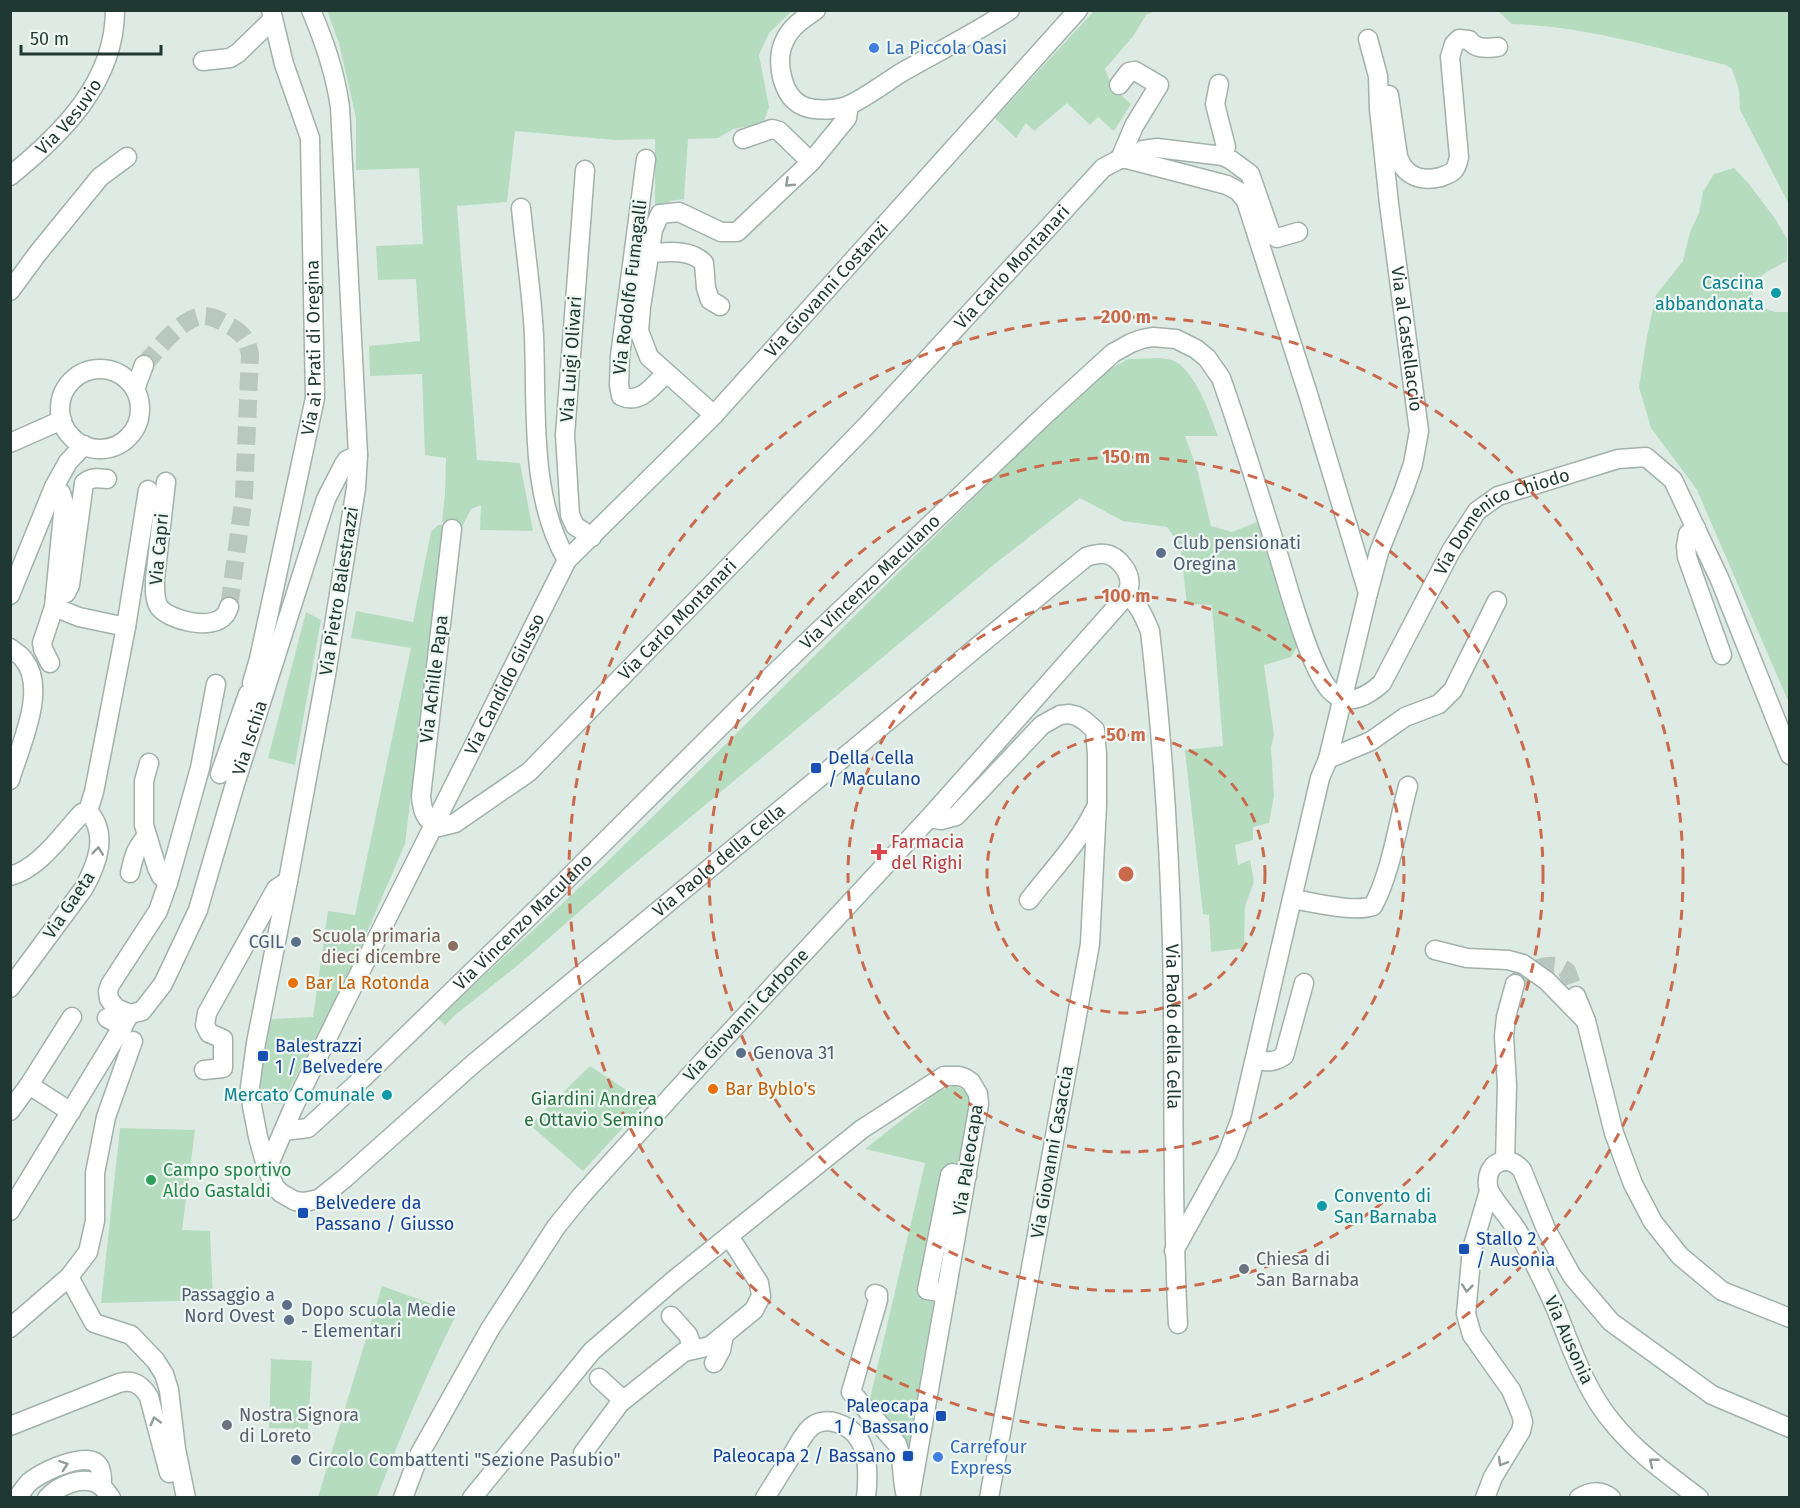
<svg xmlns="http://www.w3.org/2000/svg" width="1800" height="1508" font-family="'Fira Sans',sans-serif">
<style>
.green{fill:#b6dcbf}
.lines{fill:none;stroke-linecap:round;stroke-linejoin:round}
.minor-tunnel{stroke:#b8c7c0;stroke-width:18;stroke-dasharray:18 9;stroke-linecap:butt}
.minor-casing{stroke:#a1b1ab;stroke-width:21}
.minor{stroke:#fff;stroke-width:18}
.oneway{stroke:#8f9c98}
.ring{fill:none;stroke:#c96a4c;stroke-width:3;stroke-dasharray:10 8}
.shop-dot{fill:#3f7fe0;stroke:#eef7f2;stroke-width:2}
.culture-dot{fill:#0f9aa8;stroke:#eef7f2;stroke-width:2}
.service-dot{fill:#5c6f8a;stroke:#eef7f2;stroke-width:2}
.transit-dot{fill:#1a4fb4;stroke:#eef7f2;stroke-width:2}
.health-dot{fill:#e0444e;stroke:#eef7f2;stroke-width:2}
.education-dot{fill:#8d6e63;stroke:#eef7f2;stroke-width:2}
.food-dot{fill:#e8710a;stroke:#eef7f2;stroke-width:2}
.leisure-dot{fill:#2e9e5b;stroke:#eef7f2;stroke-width:2}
.worship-dot{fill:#6b7280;stroke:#eef7f2;stroke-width:2}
.labels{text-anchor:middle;stroke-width:4.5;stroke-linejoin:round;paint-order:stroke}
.shop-label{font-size:18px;fill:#366cbe;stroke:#eef7f2;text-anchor:start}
.street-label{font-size:18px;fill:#1f3932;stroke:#eef7f2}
.culture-label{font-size:18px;fill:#0d838f;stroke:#eef7f2;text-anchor:end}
.service-label{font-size:18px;fill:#4e5e75;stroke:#eef7f2;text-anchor:start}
.transit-label{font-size:18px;fill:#164399;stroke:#eef7f2;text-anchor:start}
.health-label{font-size:18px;fill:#be3a42;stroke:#eef7f2;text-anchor:start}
.education-label{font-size:18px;fill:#785e54;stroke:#eef7f2;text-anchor:end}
.food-label{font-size:18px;fill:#c56008;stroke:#eef7f2;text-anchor:start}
.park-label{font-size:18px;fill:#297043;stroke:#eef7f2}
.leisure-label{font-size:18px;fill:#27864d;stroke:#eef7f2;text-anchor:start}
.worship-label{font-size:18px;fill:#5b616d;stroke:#eef7f2;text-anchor:start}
.centre{fill:#c96a4c;stroke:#eef7f2;stroke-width:3}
.ring-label{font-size:18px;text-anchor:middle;font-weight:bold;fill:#c96a4c;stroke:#eef7f2;stroke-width:4.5;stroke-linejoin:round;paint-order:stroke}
</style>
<rect width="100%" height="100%" fill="#deeae4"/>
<g class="green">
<path d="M 327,11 L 792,11 L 769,33 L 759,55 L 769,107 L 763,124 L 733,129 L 718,138 L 688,139 L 684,199 L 670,201 L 655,214 L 655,139 L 615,140 L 515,131 L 507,202 L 457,206 L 477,460 L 520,463 L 533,531 L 480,530 L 481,505 L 471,509 L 462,527 L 453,522 L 442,522 L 445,494 L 446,458 L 425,455 L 422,374 L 370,376 L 369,346 L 420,341 L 416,279 L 378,280 L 376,246 L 423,244 L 419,168 L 356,170 L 356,118 L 339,43 Z"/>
<path d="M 1094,11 L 1155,11 L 1146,15 L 1134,35 L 1105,69 L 1113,88 L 1131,104 L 1114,131 L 1098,117 L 1090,125 L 1067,103 L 1034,131 L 1026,123 L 1016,138 L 995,118 Z"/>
<path d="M 1498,11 L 1789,11 L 1789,204 L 1740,110 L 1739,90 L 1732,69 L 1726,65 C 1656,48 1585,26 1512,24 Z"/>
<path d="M 1734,168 L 1749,184 L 1776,220 L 1787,239 L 1787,261 L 1768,271 L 1751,284 L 1755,305 L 1775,312 L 1789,312 L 1789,703 L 1697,490 L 1651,428 L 1639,387 L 1647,336 L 1656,295 L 1683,261 L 1690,232 L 1699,213 L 1703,192 L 1714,174 Z"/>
<path d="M 1160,358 C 1166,359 1174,360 1178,363 C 1198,378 1210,414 1218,436 L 1185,436 L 1198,472 L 1211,526 L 1232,532 L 1257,522 L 1297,647 L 1291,657 L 1264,665 L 1274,735 L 1271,747 L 1274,796 L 1269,823 L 1253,827 L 1253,840 L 1235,845 L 1238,865 L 1250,860 L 1254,882 L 1245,906 L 1244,948 L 1211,952 L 1209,915 L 1203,914 L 1185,750 L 1223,746 L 1212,605 L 1187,604 L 1180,545 L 1167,527 L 1123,521 L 1080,498 L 997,562 L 621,875 L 517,966 L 455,1015 L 445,1025 L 438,1018 L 606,863 L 1029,443 L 1105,372 L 1128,359 Z"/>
<path d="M 438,525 L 447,525 L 425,682 L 405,844 L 348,976 L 282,1103 C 272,1106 264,1100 261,1090 C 259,1081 269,1032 271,1019 L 313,1017 L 328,911 L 355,915 L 411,648 L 351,638 L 356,611 L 413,622 L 431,532 Z"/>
<path d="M 306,612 L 321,620 L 295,765 L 268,758 Z"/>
<path d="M 590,1066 L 646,1103 L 583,1171 L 530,1125 Z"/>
<path d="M 954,1086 C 966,1089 970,1094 972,1107 L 909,1450 L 868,1407 L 925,1163 L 865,1149 L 940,1090 Z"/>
<path d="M 120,1128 L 195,1130 L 182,1230 L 210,1231 L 213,1300 L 101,1303 Z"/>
<path d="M 382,1286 L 457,1313 C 427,1373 401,1435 377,1497 L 318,1497 Z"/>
<path d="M 271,1359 L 312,1361 L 308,1429 L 269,1428 Z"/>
</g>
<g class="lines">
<g class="minor-tunnel">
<path d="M 144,365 C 157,350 184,314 206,316 C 213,317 222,321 228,325 C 242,332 247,339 250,354 L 244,496 L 229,607"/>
<path d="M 1515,984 C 1525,970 1553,959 1567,971 L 1576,996"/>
</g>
<g class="minor-casing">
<g id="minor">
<path id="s1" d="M 311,10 C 325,43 335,72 340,107 L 358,455 L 356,488 L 326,675 L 288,881 L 256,1043 L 250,1087 L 252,1106 L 258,1137 L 267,1169 L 275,1187 L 281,1193 L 295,1201 L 304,1202 L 319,1199 L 345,1178 L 473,1064 L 1086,557 C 1092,555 1099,553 1105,554 C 1119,556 1132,574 1129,587 C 1128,594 1123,599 1119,604 L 929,818 L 707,1057 L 581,1196 L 556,1227 L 490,1329 L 419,1455 L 403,1498"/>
<path d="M 816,10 C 804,18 790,27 784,42 C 775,61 782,97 803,106 C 814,111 833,110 844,107 C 858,103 885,83 899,74 C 935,53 974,34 1010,10"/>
<path id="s2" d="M 1368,39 L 1378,76 L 1379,109 L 1389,204 L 1419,431 L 1413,464 L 1404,490 L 1379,552 L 1368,593"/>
<path d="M 203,61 L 230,58 L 238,53 L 272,20"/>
<path d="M 1219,84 L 1215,104 L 1226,147 L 1223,156"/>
<path d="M 1119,85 L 1129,72 L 1135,71 L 1159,85 L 1134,126 L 1120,159"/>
<path d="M 1389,95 L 1398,156 C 1404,176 1421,182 1441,177 C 1445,175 1451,174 1454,170 C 1457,167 1458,161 1459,157 L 1450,57 L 1454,44 L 1459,39 L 1469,40 C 1476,50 1487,48 1498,47"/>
<path d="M 743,139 L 772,129 L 779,131 L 811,162"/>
<path d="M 646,159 L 620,356 L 619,385 L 621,396 C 640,405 653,386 666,373"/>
<path d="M 1133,160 L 1143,150 L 1157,148 L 1223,156 L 1231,160 L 1250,174 L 1271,234 L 1277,238 L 1298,232"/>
<path d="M 585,170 L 565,435 L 570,515 L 575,526 L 592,537"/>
<path id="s3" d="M 10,176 C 62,134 115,82 115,10"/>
<path d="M 521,208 C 525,250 532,293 534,336 C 537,408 529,496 567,560"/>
<path d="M 650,253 C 669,252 690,249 704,263 L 706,288 L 710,300 L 720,306"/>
<path d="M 10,291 L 38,253 L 100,177 L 127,157"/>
<circle cx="100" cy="409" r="40"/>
<path d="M 135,389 L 144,365"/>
<path d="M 714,415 L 649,357 L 639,331 L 641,307 L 653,230 L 660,214 L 679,212 L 721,232 L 737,232 L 811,162 L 847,118 L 849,105"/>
<path d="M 10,443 L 62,420"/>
<path d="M 166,482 L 155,579 C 155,587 154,599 159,607 C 170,621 213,631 225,615 C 227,613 228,610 229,607"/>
<path d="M 1696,528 L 1688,534 L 1686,546 L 1687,557 L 1722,655"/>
<path id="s4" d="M 452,529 L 421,796 C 422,810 425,821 439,827 L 455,823 L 529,772 L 867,425 L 1103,168 L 1120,159 L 1127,159 L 1227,185 L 1238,191 L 1246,201 L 1308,394 L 1368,593 L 1328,759 L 1320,778 L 1241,1118 L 1227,1155 L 1174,1251"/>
<path id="s5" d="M 1126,594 C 1139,604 1144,617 1150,631 C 1162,734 1169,839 1172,943 C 1175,1070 1171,1197 1178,1324"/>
<path d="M 10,595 L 54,487 L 68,462 L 84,445"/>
<path d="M 55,597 L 66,593 L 70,585 L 84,483 C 91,477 98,478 107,479"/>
<path d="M 54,607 L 79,617 L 126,627 L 148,490"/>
<path d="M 10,648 C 15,652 21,655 24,660 C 48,690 19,748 10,780"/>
<path d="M 50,663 L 43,649 L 42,643 L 54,607 L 64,503 L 61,493 L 54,487"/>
<path id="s6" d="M 252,683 L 259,659 L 315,398 L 310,138 L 284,64 L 271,10"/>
<path id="s7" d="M 216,684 L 200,768 L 168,883 L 158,911 L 110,985 L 108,991 L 109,999 L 116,1008 L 130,1014 L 142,1011 L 163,984 L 198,910 L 235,784 L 326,499 L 344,464 L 347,460 L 358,455"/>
<path d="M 1328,759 L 1371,741 L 1405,717 L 1439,704 L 1453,690 L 1497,601"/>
<path d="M 149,763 L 144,781 L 144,825 L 157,868 L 161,876 L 168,883"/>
<path d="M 220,774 L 248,694"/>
<path d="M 88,811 L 94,792 L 126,627"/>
<path d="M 929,818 L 941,820 L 956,816 L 1042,725 L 1060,715 L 1069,714 L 1077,716 L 1085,721 L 1095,730 L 1097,754 L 1097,805 L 1090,944 L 989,1498"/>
<path d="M 130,873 C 134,856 135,849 147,836"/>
<path d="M 10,876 C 39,869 62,834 82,813 L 88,811 C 109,834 97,864 84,888 L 10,988"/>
<path d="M 1292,899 C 1313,902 1353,913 1373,906 C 1391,873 1398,823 1408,786"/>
<path d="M 1029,900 C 1052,870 1079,843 1095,809"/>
<path d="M 1435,950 L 1467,958 L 1508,960 L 1523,964 L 1547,981 L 1586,1021 L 1576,996"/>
<path d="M 107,1018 L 123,1027"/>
<path d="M 1586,1021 L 1614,1133 L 1633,1184 L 1653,1222 L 1680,1256 L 1722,1291 L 1790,1318"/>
<path d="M 133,1041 L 106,1117 L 95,1173 L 95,1221 L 88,1252 L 69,1277 L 94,1323 L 131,1335 L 155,1360 L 164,1374 L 169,1390 L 176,1449 L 186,1498"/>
<path d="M 1255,1059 C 1267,1062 1273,1063 1284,1056 L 1304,983"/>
<path d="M 204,1070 L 223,1068 L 223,1039 L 209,1033 L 205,1025 L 207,1013 L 276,889 L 288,881"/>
<path d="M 10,1111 L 29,1085"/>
<path d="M 71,1112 L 29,1085 L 72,1017"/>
<path id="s8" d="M 284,1131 L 308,1128 L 364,1077 L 542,904 L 761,686 L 1046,414 L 1113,353 L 1131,343 L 1142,339 L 1153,337 L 1176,339 L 1196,349 L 1207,358 L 1221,378 C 1242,437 1260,497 1279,557 C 1288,586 1312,677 1333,693 C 1349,707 1369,695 1382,683 L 1451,551 L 1477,511 L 1498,496 L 1618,459 L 1646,457 L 1673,480 L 1720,580 L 1790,755"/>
<path d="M 1505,1161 L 1507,1085 L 1504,1036 L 1506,1017 L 1515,984"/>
<path id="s9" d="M 267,1169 L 294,1106 L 340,1012 L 567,560 L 714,415 L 1078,10"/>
<path d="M 10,1211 L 130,1014"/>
<path d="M 946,1293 L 927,1290 L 950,1175 L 952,1173 L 967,1176"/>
<path d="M 875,1294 L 878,1295 L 878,1300 L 851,1392 L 897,1444 C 904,1460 901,1479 906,1496"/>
<path d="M 671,1316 L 688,1335 L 693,1349"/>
<path d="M 10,1328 L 69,1277"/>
<path d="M 714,1363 L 721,1350 L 724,1335"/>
<path d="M 599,1378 L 623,1400"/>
<path d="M 10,1426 L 119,1383 C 133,1379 142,1385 149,1397 L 169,1473"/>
<path d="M 583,1453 L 620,1403 L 684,1352 L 710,1346 L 754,1310 L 761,1296 L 759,1283 L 729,1236"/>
<path d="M 17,1498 C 22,1492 26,1484 32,1480 C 45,1471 91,1448 100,1468 C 102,1474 103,1480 101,1486"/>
<path d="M 47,1498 C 59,1485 85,1474 101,1486 C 105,1489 108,1494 111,1498"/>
<path d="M 472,1498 L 592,1351 L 674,1280 L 862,1129 L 944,1076 L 959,1076 L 965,1078 L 971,1082 L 978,1094 L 979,1104 L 910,1498"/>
<path d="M 765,1498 C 775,1482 785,1466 795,1450 C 799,1443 804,1433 811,1427 C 818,1421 828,1420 837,1423 C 870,1433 869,1470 866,1498"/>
<path d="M 1485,1498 L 1493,1477 L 1521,1431 L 1523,1422 L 1521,1414 L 1511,1390 L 1472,1335 L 1466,1314 L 1472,1249 L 1489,1191"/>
<path d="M 1579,1498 C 1590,1491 1601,1490 1611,1498"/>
<path d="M 1699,1498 C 1669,1475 1637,1453 1613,1423 C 1585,1390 1572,1349 1556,1309 C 1545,1284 1532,1259 1520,1235 C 1514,1222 1489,1197 1488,1186 C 1485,1163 1507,1152 1522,1170 L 1546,1229 L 1572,1276 L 1611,1322 L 1712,1395 L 1790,1428"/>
</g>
</g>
<use href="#minor" class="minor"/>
</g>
<defs><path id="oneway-chevron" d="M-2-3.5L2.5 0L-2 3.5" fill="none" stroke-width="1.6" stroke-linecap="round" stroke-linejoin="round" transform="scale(1.5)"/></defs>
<g class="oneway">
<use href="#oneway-chevron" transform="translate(789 183) rotate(137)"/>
<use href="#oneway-chevron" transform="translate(98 851) rotate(-84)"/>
<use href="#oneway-chevron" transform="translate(1467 1288) rotate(96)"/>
<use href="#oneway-chevron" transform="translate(155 1421) rotate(-105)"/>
<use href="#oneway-chevron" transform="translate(1502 1462) rotate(120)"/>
<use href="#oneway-chevron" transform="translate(1653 1462) rotate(-141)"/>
<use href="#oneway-chevron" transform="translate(64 1465) rotate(-19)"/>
</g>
<g class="ring">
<circle cx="1126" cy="874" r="139"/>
<circle cx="1126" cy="874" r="278"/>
<circle cx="1126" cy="874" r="417"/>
<circle cx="1126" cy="874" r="557"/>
</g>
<g class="shop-dot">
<circle cx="874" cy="48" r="6"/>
<circle cx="938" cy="1457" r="6"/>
</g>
<g class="culture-dot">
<circle cx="1776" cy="293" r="6"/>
<circle cx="387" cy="1095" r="6"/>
<circle cx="1322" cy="1206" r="6"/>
</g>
<g class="service-dot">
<circle cx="1161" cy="553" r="6"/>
<circle cx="296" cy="942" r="6"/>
<circle cx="741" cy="1053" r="6"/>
<circle cx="287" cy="1305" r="6"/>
<circle cx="289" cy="1320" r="6"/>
<circle cx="296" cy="1460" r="6"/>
</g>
<g class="transit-dot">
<rect x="810" y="762" width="12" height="12" rx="3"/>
<rect x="257" y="1050" width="12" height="12" rx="3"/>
<rect x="297" y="1207" width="12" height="12" rx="3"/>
<rect x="1458" y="1243" width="12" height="12" rx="3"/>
<rect x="935" y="1410" width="12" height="12" rx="3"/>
<rect x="902" y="1450" width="12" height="12" rx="3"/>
</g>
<path class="health-dot" d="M876 843h6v6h6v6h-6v6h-6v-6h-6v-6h6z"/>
<circle class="education-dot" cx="453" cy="946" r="6"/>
<g class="food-dot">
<circle cx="293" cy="983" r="6"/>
<circle cx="713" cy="1089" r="6"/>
</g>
<circle class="leisure-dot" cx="151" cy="1180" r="6"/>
<g class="worship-dot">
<circle cx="1244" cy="1269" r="6"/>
<circle cx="227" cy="1425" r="6"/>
</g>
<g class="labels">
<g class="shop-label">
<text x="886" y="54">La Piccola Oasi</text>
<text x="950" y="1453">Carrefour<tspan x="950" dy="21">Express</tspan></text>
</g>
<g class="street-label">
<text dy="6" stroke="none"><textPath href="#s3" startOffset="84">Via Vesuvio</textPath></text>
<text dy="6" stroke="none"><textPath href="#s4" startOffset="1112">Via Carlo Montanari</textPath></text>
<text transform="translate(630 287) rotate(-83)" y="6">Via Rodolfo Fumagalli</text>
<text dy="6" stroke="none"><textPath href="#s9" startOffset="1054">Via Giovanni Costanzi</textPath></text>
<text dy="6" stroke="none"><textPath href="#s2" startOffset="303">Via al Castellaccio</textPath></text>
<text dy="6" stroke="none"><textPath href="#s6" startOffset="342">Via ai Prati di Oregina</textPath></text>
<text transform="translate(571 359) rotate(-86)" y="6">Via Luigi Olivari</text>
<text dy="6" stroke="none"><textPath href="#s8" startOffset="1870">Via Domenico Chiodo</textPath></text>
<text transform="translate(159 549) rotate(-85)" y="6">Via Capri</text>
<text dy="6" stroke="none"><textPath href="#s8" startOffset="808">Via Vincenzo Maculano</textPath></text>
<text transform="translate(339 591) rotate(-81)" y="6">Via Pietro Balestrazzi</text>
<text dy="6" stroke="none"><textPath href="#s4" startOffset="626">Via Carlo Montanari</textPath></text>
<text transform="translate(434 679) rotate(-83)" y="6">Via Achille Papa</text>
<text dy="6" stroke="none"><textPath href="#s9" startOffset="540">Via Candido Giusso</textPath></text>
<text dy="6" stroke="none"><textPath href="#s7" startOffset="672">Via Ischia</textPath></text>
<text dy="6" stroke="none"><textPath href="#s1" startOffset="1768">Via Paolo della Cella</textPath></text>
<text transform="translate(69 905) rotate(-56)" y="6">Via Gaeta</text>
<text dy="6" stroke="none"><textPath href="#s8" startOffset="322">Via Vincenzo Maculano</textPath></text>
<text transform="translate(746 1015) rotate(-47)" y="6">Via Giovanni Carbone</text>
<text dy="6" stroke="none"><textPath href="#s5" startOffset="441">Via Paolo della Cella</textPath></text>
<text transform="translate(1052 1152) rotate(-80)" y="6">Via Giovanni Casaccia</text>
<text transform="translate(968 1160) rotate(-81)" y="6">Via Paleocapa</text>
<text transform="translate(1569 1340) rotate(66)" y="6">Via Ausonia</text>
</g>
<g class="culture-label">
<text x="1764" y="289">Cascina<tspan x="1764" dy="21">abbandonata</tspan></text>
<text x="375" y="1101">Mercato Comunale</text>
<text x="1334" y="1202" text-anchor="start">Convento di<tspan x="1334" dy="21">San Barnaba</tspan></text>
</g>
<g class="service-label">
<text x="1173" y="549">Club pensionati<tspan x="1173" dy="21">Oregina</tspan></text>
<text x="284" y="948" text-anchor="end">CGIL</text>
<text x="753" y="1059">Genova 31</text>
<text x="275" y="1301" text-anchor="end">Passaggio a<tspan x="275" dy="21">Nord Ovest</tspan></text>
<text x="301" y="1316">Dopo scuola Medie<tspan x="301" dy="21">- Elementari</tspan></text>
<text x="308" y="1466">Circolo Combattenti "Sezione Pasubio"</text>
</g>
<g class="transit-label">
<text x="828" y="764">Della Cella<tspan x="828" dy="21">/ Maculano</tspan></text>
<text x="275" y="1052">Balestrazzi<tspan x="275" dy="21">1 / Belvedere</tspan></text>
<text x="315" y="1209">Belvedere da<tspan x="315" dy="21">Passano / Giusso</tspan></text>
<text x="1476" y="1245">Stallo 2<tspan x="1476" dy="21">/ Ausonia</tspan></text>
<text x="929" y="1412" text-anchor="end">Paleocapa<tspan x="929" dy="21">1 / Bassano</tspan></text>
<text x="896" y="1462" text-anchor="end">Paleocapa 2 / Bassano</text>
</g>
<g class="health-label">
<text x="891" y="848">Farmacia<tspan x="891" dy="21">del Righi</tspan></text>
</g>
<g class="education-label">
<text x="441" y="942">Scuola primaria<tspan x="441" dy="21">dieci dicembre</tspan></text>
</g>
<g class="food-label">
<text x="305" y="989">Bar La Rotonda</text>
<text x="725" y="1095">Bar Byblo's</text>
</g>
<g class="park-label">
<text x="594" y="1105">Giardini Andrea<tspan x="594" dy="21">e Ottavio Semino</tspan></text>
</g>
<g class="leisure-label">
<text x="163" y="1176">Campo sportivo<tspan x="163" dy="21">Aldo Gastaldi</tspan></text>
</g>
<g class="worship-label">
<text x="1256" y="1265">Chiesa di<tspan x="1256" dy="21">San Barnaba</tspan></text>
<text x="239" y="1421">Nostra Signora<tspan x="239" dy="21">di Loreto</tspan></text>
</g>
</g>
<circle cx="1126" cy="874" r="9" class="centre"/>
<g class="ring-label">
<text x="1126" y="323">200 m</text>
<text x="1126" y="463">150 m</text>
<text x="1126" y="602">100 m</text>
<text x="1126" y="741">50 m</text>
</g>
<rect width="1800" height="1508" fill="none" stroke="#1f3932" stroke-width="24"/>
<path d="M21 45v9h140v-9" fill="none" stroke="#1f3932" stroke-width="3"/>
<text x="30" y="45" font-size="18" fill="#1f3932" stroke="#eef7f2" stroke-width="4.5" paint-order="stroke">50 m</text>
</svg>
